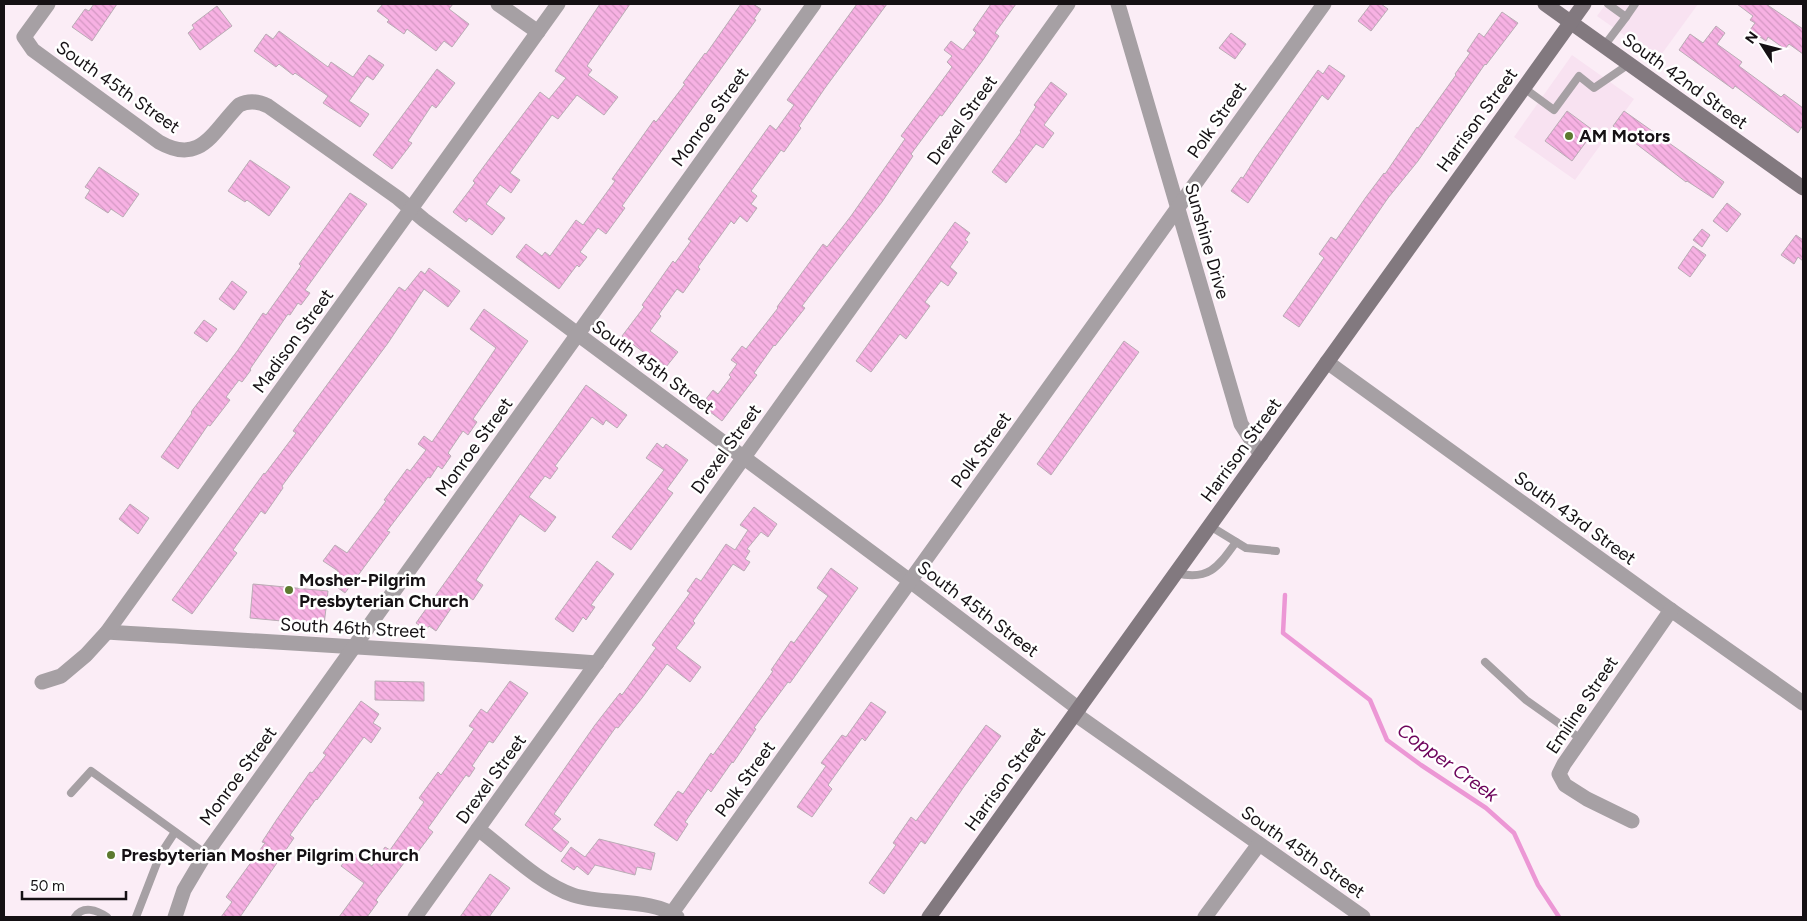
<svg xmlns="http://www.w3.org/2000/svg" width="1807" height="921" font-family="Figtree,sans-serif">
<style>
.built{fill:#f8e2f1}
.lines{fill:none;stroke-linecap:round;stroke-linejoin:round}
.stream{stroke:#ec97d5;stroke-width:4.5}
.building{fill:url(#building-back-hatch);stroke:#baacb5}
.lane{stroke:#a6a0a4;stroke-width:8}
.street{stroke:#a6a0a4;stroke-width:15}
.secondary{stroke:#82797f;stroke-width:15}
.poi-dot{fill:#5c792e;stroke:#fff;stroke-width:2}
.labels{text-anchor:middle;stroke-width:5;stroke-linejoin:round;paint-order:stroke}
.street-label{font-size:18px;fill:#151114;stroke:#fff}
.poi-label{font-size:18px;font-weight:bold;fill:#151114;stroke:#fff;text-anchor:start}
.water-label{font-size:19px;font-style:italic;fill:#6d035b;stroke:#fff}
</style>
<defs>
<pattern id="building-back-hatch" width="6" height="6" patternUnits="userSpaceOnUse" patternTransform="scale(1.25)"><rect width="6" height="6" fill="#f7b1e3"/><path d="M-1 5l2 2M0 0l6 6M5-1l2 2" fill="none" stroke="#d397c2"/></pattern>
</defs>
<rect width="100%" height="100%" fill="#fbedf6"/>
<g class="built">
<path d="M 1606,4 L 1698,4 L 1658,59 L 1597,16 Z"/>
<path d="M 1572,55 L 1634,99 L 1575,180 L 1514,137 Z"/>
</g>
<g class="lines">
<path class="stream" d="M 1285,595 L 1283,633 L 1370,700 L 1387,740 L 1421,765 L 1486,808 L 1514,833 L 1538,885 L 1559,917"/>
</g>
<g class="building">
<path d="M 94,4 L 117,4 L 92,41 L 72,27 L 85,9 L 89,11 Z"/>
<path d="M 383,4 L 453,4 L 449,9 L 469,24 L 452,47 L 444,41 L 436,51 L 407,29 L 404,34 L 387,22 L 389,20 L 377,11 Z"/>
<path d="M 600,4 L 630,4 L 587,66 L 592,70 L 588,75 L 618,97 L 604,115 L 577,95 L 558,119 L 552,115 L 510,173 L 520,180 L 511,193 L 500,185 L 486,204 L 505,218 L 492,235 L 469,218 L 466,222 L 453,212 L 475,183 L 473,181 L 490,158 L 540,92 L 549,99 L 566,78 L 555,71 Z"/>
<path d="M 741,4 L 753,4 L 761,9 L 754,19 L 756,20 L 622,206 L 625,208 L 606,234 L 598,228 L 580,252 L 587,257 L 579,267 L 577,265 L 559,289 L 516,257 L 526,244 L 542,256 L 545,252 L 550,256 L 576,220 L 583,225 L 615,181 L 612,179 L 654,120 L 656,122 L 685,84 L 683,83 L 705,53 L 706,54 Z"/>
<path d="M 857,4 L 887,4 L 825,88 L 799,126 L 801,128 L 784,152 L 781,150 L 751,191 L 757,196 L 751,204 L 757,208 L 747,222 L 740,216 L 734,224 L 731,221 L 698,267 L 700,269 L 683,293 L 677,289 L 659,314 L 661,316 L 650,331 L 678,352 L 666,367 L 656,359 L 655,361 L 622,336 L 644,307 L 642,305 L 673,261 L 675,263 L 691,241 L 688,239 L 770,125 L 776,130 L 794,105 L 787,100 Z"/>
<path d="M 991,4 L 1016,4 L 995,33 L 999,36 L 983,60 L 942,116 L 940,115 L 911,154 L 913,156 L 882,202 L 802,306 L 805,308 L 775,346 L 774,345 L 754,373 L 757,375 L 722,421 L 701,405 L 713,390 L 718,394 L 731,377 L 729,375 L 737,364 L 731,360 L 742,346 L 746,349 L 778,308 L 777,307 L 823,244 L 827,247 L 851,216 L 905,139 L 901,136 L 952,67 L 947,62 L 952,56 L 944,50 L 951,41 L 963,50 L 976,33 L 973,30 Z"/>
<path d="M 1371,4 L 1381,4 L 1388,9 L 1371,31 L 1358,21 Z"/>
<path d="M 1737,4 L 1766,4 L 1803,29 L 1803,54 L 1789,44 L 1785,49 L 1768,37 L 1766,41 L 1750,30 L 1755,23 L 1750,20 L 1753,16 Z"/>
<path d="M 217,6 L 232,26 L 200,50 L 188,33 L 194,28 L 192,25 Z"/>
<path d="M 1502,12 L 1518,23 L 1486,65 L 1485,64 L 1418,161 L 1388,198 L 1299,327 L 1283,316 L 1324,258 L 1319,254 L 1331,237 L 1336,240 L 1366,197 L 1384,173 L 1385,174 L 1417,127 L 1418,128 L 1456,75 L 1455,74 L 1470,53 L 1467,51 L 1479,33 L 1484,37 Z"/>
<path d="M 1716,26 L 1725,33 L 1717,44 L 1742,62 L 1739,66 L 1781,97 L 1784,94 L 1803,108 L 1803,125 L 1798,133 L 1735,86 L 1733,89 L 1679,50 L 1690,34 L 1703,43 Z"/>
<path d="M 279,31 L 328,67 L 331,62 L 353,77 L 369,55 L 384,65 L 373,80 L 367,76 L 349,101 L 369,114 L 360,127 L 323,103 L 328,96 L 295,73 L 293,75 L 279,64 L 276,67 L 254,51 L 266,34 L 273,39 Z"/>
<path d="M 1231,33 L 1246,44 L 1235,59 L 1219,48 Z"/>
<path d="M 1329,65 L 1345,76 L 1328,100 L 1322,95 L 1248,203 L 1231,191 L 1241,177 L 1243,178 L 1256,157 L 1318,70 L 1323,74 Z"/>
<path d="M 437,69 L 455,83 L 436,108 L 432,105 L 408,141 L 412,143 L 392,169 L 373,155 Z"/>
<path d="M 1051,82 L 1067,94 L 1044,125 L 1054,133 L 1043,148 L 1036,144 L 1006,183 L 992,172 L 1021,132 L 1020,131 L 1036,107 L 1034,105 Z"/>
<path d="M 1567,111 L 1594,131 L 1572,161 L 1545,141 Z"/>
<path d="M 1624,111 L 1724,182 L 1713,198 L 1687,181 L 1686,182 L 1613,126 Z"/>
<path d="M 250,160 L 290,187 L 269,216 L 247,200 L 245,202 L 228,191 Z"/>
<path d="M 99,167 L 139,194 L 123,217 L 111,209 L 108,213 L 85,198 L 90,190 L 85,187 Z"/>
<path d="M 350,193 L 367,204 L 305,290 L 310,293 L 301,305 L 298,303 L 290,315 L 288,314 L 250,369 L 251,370 L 242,382 L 239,380 L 226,397 L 230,400 L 210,426 L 208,425 L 178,469 L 161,457 L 192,413 L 191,412 L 238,350 L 263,313 L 266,315 L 301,266 L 299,264 Z"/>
<path d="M 1727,203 L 1741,214 L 1727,232 L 1713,221 Z"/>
<path d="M 955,222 L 970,233 L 965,240 L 968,242 L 950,267 L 957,273 L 948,286 L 941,281 L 925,302 L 930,306 L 906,339 L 900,334 L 871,372 L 856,361 Z"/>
<path d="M 1702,229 L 1710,235 L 1702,247 L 1693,240 Z"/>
<path d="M 1796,235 L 1803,240 L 1803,261 L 1798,257 L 1794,264 L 1781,255 Z"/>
<path d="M 1693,246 L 1706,255 L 1690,277 L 1678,268 Z"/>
<path d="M 429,268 L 460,291 L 448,307 L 424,289 L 388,343 L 282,486 L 283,488 L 265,514 L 261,511 L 233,550 L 237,553 L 192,614 L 172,600 L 264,473 L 265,474 L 296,433 L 293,431 L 399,287 L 405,291 L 421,271 L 425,274 Z"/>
<path d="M 232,281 L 247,292 L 234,310 L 219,299 Z"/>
<path d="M 484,309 L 528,341 L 473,419 L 477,422 L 468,435 L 463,431 L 448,453 L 451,456 L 442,469 L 438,466 L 430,478 L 428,477 L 387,531 L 390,532 L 345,593 L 330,582 L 338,571 L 323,561 L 335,545 L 347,553 L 386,501 L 384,500 L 407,469 L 410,471 L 426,450 L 418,444 L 424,436 L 432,442 L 496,348 L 470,329 Z"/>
<path d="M 204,320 L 217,329 L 207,342 L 194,333 Z"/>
<path d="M 1124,341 L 1139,352 L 1051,475 L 1037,464 Z"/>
<path d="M 586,385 L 627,415 L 617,428 L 606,420 L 603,425 L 592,417 L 555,466 L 558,468 L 550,479 L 545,476 L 529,497 L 556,517 L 545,532 L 520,514 L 476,580 L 483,585 L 473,600 L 466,595 L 458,607 L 454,604 L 436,631 L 429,626 L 426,630 L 416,623 Z"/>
<path d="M 657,443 L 663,448 L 666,444 L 688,460 L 667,489 L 673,493 L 631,550 L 612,537 L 664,470 L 646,458 Z"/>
<path d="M 130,504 L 149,518 L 138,534 L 119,519 Z"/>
<path d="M 754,507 L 777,524 L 768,537 L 761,532 L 747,549 L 750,551 L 745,559 L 750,562 L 744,571 L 733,564 L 693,621 L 695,623 L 676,648 L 701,667 L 690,682 L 667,664 L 642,698 L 618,728 L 616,727 L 554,814 L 561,819 L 552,829 L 569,842 L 561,852 L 525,825 L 595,725 L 620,693 L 622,695 L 656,648 L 652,645 L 690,593 L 687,591 L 696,578 L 701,581 L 726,544 L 735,550 L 748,530 L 740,525 Z"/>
<path d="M 597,561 L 614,574 L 591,605 L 595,607 L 586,620 L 583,617 L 573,632 L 555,619 Z"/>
<path d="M 831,568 L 858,588 L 790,683 L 788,682 L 754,728 L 756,729 L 733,763 L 732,762 L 711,792 L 708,789 L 685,822 L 688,824 L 677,841 L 654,825 L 678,791 L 683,794 L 711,753 L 713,755 L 773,671 L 771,670 L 791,641 L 794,643 L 828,596 L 817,588 Z"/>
<path d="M 253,584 L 328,591 L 324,625 L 250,618 Z"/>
<path d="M 375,681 L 424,682 L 424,701 L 375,700 Z"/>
<path d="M 510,681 L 528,693 L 493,743 L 489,741 L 472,766 L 475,768 L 469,777 L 466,775 L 428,828 L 433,832 L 414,857 L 410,855 L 376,900 L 378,902 L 367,917 L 339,917 L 364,883 L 341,866 L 352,852 L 372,866 L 385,847 L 390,850 L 424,802 L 419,798 L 438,772 L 441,775 L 474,729 L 469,726 L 481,709 L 487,713 Z"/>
<path d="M 361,701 L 379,714 L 373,723 L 381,728 L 371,743 L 364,737 L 317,800 L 316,799 L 290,835 L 294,838 L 240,917 L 221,917 L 232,902 L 226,897 L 265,843 L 262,842 L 277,819 L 310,772 L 312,773 L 326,755 L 323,753 Z"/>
<path d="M 871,702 L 886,712 L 865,741 L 862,738 L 828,785 L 832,789 L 812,817 L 797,807 L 826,766 L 821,763 L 842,735 L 846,737 Z"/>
<path d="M 986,725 L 1001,736 L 963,788 L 925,844 L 921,841 L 884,894 L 869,883 L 896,845 L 893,843 L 911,817 L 916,821 Z"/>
<path d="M 599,839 L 655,853 L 651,870 L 637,867 L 635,875 L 595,865 L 588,875 L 577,866 L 574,870 L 561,861 L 571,847 L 585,857 Z"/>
<path d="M 490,874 L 510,888 L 489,917 L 460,917 Z"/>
</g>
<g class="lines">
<g class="lane">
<path d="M 1626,17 L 1635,4"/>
<path d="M 1604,46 L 1626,17 L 1608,4"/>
<path d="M 1524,88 L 1554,110 L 1579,76 L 1594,88 L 1629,64"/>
<path d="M 1210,526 L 1246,548 L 1276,551"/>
<path d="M 1176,573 C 1209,581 1218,567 1236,542"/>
<path d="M 1485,662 L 1526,700 L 1581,739"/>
<path d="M 71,793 L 91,771 L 206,854"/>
<path d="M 75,917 C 83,905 97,910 107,917"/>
<path d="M 136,917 L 160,855 L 175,832"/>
</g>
<g class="street">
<path d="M 48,4 L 24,37 L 33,50 L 159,142 C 201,166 213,131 239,105 C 249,100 258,101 268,106 L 398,198 L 424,220 L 910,581 L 1079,709"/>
<path d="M 498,4 L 538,32"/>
<path d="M 1118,4 L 1241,424 L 1261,455"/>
<path d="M 1327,362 L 1671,610 L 1803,703"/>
<path d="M 107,632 C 270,642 433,651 597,663"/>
<path d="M 42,682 L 61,676 L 86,655 L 107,632 L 558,4"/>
<path d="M 1075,714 L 1363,917"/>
<path d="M 1632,821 L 1587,799 L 1565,785 L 1559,774 L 1564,764 L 1671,610"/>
<path d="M 478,829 C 506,850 540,884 573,895 C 602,905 654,898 677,917"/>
<path d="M 175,917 L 184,890 L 203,858 L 814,4"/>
<path d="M 415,917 L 1068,4"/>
<path d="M 669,917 L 1324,4"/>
<path d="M 1205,917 L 1259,844"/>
</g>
<g class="secondary">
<path d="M 1545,4 L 1803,188"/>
<path d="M 929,917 L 1584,4"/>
</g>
</g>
<g class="poi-dot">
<circle cx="1569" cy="136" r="5"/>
<circle cx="289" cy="590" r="5"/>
<circle cx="111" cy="855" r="5"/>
</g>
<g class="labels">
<g class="street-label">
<text transform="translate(1685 81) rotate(36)" y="6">South 42nd Street</text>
<text transform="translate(118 87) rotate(35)" y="6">South 45th Street</text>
<text transform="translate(710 117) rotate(-54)" y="6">Monroe Street</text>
<text transform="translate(962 120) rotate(-54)" y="6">Drexel Street</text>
<text transform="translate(1217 120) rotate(-55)" y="6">Polk Street</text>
<text transform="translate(1477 120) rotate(-54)" y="6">Harrison Street</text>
<text transform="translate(1207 241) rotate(74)" y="6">Sunshine Drive</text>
<text transform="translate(293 341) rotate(-54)" y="6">Madison Street</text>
<text transform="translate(653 367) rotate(36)" y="6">South 45th Street</text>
<text transform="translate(474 447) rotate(-54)" y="6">Monroe Street</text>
<text transform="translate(726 449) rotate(-54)" y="6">Drexel Street</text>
<text transform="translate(981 450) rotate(-54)" y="6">Polk Street</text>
<text transform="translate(1241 450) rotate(-54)" y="6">Harrison Street</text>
<text transform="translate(1575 518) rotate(36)" y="6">South 43rd Street</text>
<text transform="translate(978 609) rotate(37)" y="6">South 45th Street</text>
<text transform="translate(353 628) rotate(3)" y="6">South 46th Street</text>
<text transform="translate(1582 705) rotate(-56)" y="6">Emiline Street</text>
<text transform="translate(238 776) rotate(-54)" y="6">Monroe Street</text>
<text transform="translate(491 779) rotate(-54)" y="6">Drexel Street</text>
<text transform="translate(745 779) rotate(-54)" y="6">Polk Street</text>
<text transform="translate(1005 779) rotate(-54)" y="6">Harrison Street</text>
<text transform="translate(1303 852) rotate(35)" y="6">South 45th Street</text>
</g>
<g class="poi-label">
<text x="1579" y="142">AM Motors</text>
<text x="299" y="586">Mosher-Pilgrim<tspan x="299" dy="21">Presbyterian Church</tspan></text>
<text x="121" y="861">Presbyterian Mosher Pilgrim Church</text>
</g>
<g class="water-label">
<text transform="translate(1448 762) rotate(36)" y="7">Copper Creek</text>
</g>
</g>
<rect width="1807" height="921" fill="none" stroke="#151114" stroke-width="10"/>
<g transform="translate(1762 45) rotate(306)" stroke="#ffffff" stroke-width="4" paint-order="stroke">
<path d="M0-4L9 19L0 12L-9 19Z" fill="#151114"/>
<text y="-8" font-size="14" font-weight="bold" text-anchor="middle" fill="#151114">N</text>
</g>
<path d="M22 891v8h104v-8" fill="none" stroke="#151114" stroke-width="2.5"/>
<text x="30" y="891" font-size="15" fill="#151114" stroke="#ffffff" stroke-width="4" paint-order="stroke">50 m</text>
</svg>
